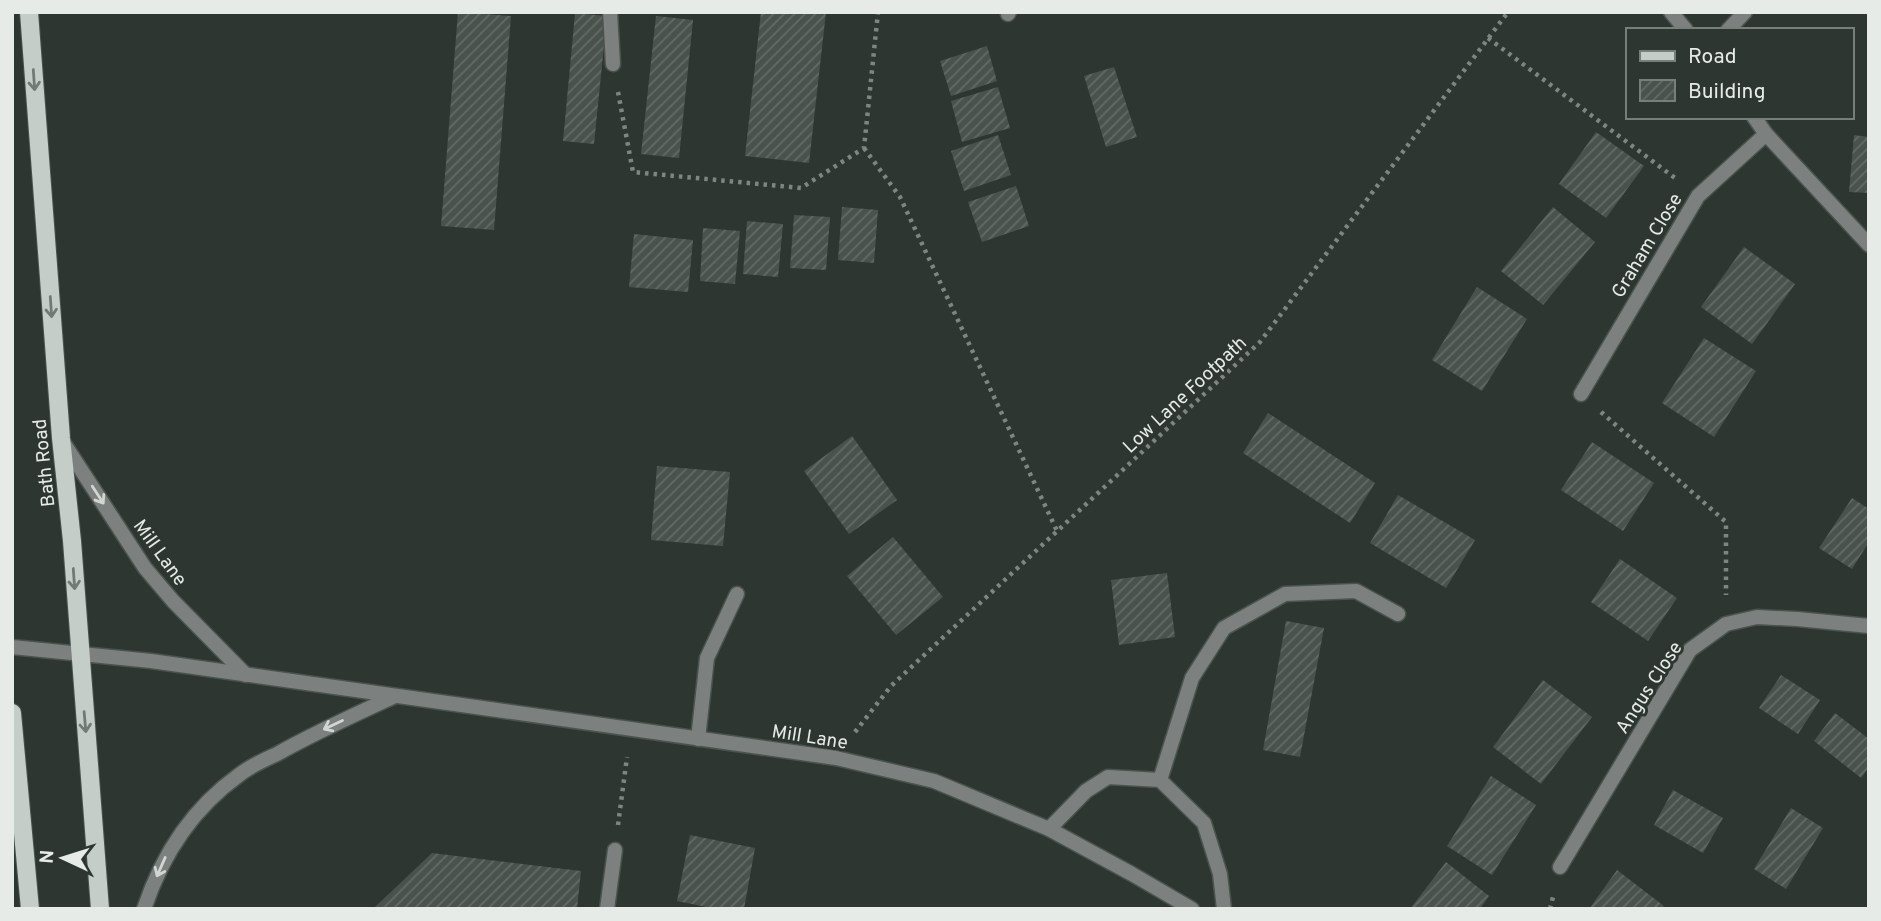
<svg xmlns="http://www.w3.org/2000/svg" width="1881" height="921" font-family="Overpass,sans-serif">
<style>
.building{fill:url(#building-hatch)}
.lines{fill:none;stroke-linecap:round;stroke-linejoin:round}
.service-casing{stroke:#4b534e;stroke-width:17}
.minor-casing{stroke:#4b534e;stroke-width:17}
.primary-casing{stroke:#4b534e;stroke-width:20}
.path{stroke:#7f8581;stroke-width:4.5;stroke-dasharray:3.5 5;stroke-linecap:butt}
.service{stroke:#7c807e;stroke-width:14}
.minor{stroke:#7c807e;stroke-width:14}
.primary{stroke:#c4cdc8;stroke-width:18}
.oneway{stroke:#727a75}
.oneway2{stroke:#d1d6d3}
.labels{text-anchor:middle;stroke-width:6;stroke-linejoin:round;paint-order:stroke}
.street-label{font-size:19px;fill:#e6ebe8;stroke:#2e3631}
</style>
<defs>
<pattern id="building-hatch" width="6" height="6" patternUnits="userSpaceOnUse" patternTransform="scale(1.75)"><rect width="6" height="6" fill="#49524d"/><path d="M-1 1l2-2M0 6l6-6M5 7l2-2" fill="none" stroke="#636b67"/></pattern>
</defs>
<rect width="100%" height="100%" fill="#2e3631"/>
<g class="building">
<path d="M 458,12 L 511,16 L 494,230 L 441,226 Z"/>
<path d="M 761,12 L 826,12 L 809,163 L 745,156 Z"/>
<path d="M 575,13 L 607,16 L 594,144 L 563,141 Z"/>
<path d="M 656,16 L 693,20 L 679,158 L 641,154 Z"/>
<path d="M 987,46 L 997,81 L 951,96 L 940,61 Z"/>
<path d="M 1114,67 L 1137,137 L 1106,147 L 1084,76 Z"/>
<path d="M 998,87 L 1010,128 L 962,142 L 951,101 Z"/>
<path d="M 1596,132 L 1644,166 L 1606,218 L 1559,184 Z"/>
<path d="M 998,135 L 1011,175 L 964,191 L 951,151 Z"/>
<path d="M 1854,135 L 1869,137 L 1869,193 L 1849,192 Z"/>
<path d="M 1016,186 L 1029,226 L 982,242 L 968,202 Z"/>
<path d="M 842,207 L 878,210 L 874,263 L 838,260 Z"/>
<path d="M 1553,207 L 1595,242 L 1543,305 L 1501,271 Z"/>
<path d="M 794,215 L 830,217 L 826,270 L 790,268 Z"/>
<path d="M 747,221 L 783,224 L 778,277 L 743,274 Z"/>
<path d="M 703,228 L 740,231 L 735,284 L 700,281 Z"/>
<path d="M 634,234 L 693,240 L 688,292 L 629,287 Z"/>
<path d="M 1744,247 L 1795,284 L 1752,344 L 1701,307 Z"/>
<path d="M 1477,287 L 1527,319 L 1482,391 L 1432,360 Z"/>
<path d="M 1704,338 L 1756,371 L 1714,437 L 1662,403 Z"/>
<path d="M 1268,413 L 1375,483 L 1350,523 L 1243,453 Z"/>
<path d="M 852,436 L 897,500 L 849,534 L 804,471 Z"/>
<path d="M 1592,442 L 1654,483 L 1623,531 L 1561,490 Z"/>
<path d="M 657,466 L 730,472 L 723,546 L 651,540 Z"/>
<path d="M 1398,495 L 1475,540 L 1446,588 L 1370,543 Z"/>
<path d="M 1852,498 L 1869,509 L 1869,542 L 1852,569 L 1819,548 Z"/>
<path d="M 893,537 L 943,597 L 896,635 L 847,576 Z"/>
<path d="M 1620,559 L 1677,598 L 1648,641 L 1591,602 Z"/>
<path d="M 1167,573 L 1175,637 L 1119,645 L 1111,580 Z"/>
<path d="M 1286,621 L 1324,628 L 1300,757 L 1263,750 Z"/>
<path d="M 1781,675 L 1820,700 L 1798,734 L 1759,708 Z"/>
<path d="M 1543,680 L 1592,717 L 1541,784 L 1493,747 Z"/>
<path d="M 1835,713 L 1869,739 L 1869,767 L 1861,778 L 1814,741 Z"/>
<path d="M 1491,776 L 1536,805 L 1492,875 L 1447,846 Z"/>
<path d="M 1673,790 L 1723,818 L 1703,853 L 1654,825 Z"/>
<path d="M 1791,808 L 1823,828 L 1786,889 L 1754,869 Z"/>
<path d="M 690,835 L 755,848 L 744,909 L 716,909 L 677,901 Z"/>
<path d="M 432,853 L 581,871 L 577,909 L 373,909 Z"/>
<path d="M 1446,862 L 1489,896 L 1480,909 L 1410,909 Z"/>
<path d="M 1617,870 L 1664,906 L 1662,909 L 1589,909 Z"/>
</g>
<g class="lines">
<g class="service-casing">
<path id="service" d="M 698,739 L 707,658 L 737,594"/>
</g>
<g class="minor-casing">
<g id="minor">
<path d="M 610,12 L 613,64"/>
<path d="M 1671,12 L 1686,30"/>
<path d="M 1008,14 L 1009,12"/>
<path d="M 1728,30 L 1745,12"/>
<path d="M 1754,117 L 1766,134 L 1869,245"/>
<path d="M 1581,394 L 1698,196 L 1766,134"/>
<path d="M 61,439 L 145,568 L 173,601 L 246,675"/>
<path d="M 12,647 L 151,661 L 836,758 L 934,781 L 1049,829 L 1132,874 L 1192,909"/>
<path d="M 1160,780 L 1192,678 L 1224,628 L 1285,594 L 1356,591 L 1398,614"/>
<path d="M 1049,829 L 1086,791 L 1108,777 L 1160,780 L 1204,823 L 1220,874 L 1224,909"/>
<path d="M 1560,867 L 1690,650 L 1726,624 L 1757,617 L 1797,619 L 1869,626"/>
<path d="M 144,909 C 162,855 193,808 239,775 C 250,766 264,760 277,754 C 314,733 354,715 393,697"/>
<path d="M 607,909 L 615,850"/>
</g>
</g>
<g class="primary-casing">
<g id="primary">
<path d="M 29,12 L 61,438 L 72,541 L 100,909"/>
<path d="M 12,713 L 30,909"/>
</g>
</g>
<g class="path">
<path d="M 1488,38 L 1675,178"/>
<path d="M 618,92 L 633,172 L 801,188 L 864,148 L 878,12"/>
<path d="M 864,148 L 900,197 L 1057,531"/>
<path d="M 1601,412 L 1726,522 L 1726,595"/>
<path d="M 855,732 L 891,686 L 1260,342 L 1508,12"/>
<path d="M 618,825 L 627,757"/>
<path d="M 1550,909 L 1554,893"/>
</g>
<use href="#service" class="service"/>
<use href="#minor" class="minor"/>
<use href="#primary" class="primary"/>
</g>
<defs><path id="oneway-shaft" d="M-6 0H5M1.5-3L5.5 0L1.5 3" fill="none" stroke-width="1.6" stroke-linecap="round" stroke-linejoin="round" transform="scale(1.75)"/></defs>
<g class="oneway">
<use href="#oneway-shaft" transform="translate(34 80) rotate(86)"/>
<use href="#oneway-shaft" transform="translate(51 307) rotate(86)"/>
<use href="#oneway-shaft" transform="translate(74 579) rotate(86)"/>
<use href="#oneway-shaft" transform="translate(85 722) rotate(85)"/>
</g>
<g class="oneway2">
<use href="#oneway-shaft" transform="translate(98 495) rotate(57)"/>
<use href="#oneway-shaft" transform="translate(333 725) rotate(155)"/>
<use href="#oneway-shaft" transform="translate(161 867) rotate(114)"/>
</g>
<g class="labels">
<g class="street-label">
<text transform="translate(1646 245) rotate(-59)" y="7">Graham Close</text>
<text transform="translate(1184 394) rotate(-43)" y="7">Low Lane Footpath</text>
<text transform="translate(43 463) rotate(-96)" y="7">Bath Road</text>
<text transform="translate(161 552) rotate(54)" y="7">Mill Lane</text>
<text transform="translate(1648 687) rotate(-57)" y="7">Angus Close</text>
<text transform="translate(810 736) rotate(9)" y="7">Mill Lane</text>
</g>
</g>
<rect width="1881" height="921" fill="none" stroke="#e6ebe8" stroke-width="28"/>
<rect x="1626" y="28" width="228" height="91" fill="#2e3631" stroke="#787e7a" stroke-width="2"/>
<rect x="1640" y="51" width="35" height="10" fill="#c4cdc8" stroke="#787e7a" stroke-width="2"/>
<text x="1688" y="63" font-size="21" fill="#e6ebe8">Road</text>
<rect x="1640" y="80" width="35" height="21" fill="url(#building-hatch)" stroke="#787e7a" stroke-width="2"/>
<text x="1688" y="98" font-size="21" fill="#e6ebe8">Building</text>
<g transform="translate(63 858) rotate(274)" stroke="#2e3631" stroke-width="5" paint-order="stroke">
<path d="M0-5L12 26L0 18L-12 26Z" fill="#e6ebe8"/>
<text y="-10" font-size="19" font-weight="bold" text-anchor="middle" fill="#e6ebe8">N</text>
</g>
</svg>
